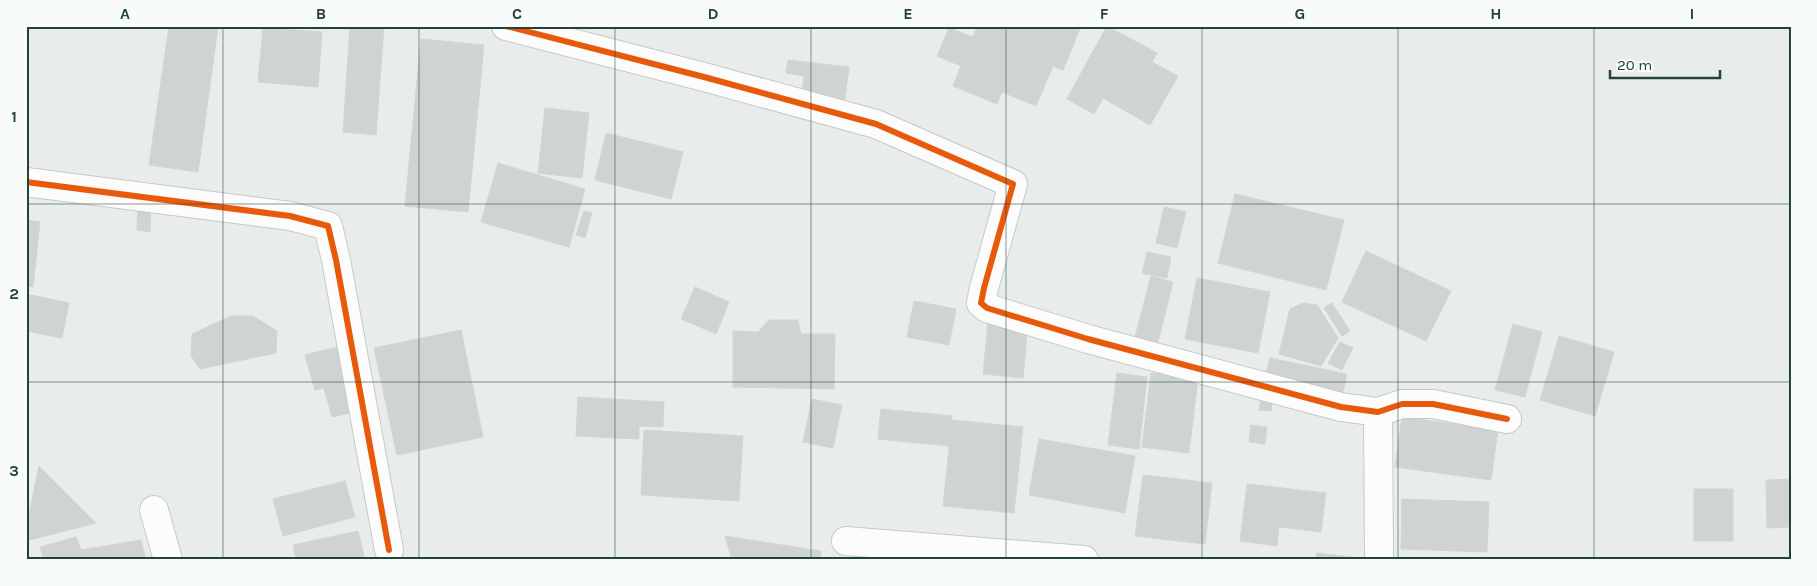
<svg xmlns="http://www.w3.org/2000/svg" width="1817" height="586" font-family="Karla,sans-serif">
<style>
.building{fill:#cfd4d2;stroke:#d1d6d4}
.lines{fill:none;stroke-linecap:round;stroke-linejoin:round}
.minor-casing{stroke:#c5cac8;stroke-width:30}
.minor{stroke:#fcfcfc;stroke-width:28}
.cycleway-casing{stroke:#f7fbf9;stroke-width:9}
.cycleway{stroke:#e8590c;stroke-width:6}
.grid{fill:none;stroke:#24423a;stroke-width:1;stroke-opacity:0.55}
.neatline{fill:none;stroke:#24423a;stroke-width:2}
.grid-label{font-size:16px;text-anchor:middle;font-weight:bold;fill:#24423a}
</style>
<rect width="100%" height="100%" fill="#e8edeb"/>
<g class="building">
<path d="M 169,26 L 218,27 L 198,172 L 149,165 Z"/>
<path d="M 350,26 L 384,26 L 376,135 L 343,132 Z"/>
<path d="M 977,26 L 1081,26 L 1063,70 L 1053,66 L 1036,106 L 1002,92 L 997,104 L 953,86 L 961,66 L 937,56 L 949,28 L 973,37 Z"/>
<path d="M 1107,26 L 1157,53 L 1152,62 L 1178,76 L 1150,125 L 1103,98 L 1094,114 L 1067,99 Z"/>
<path d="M 263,28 L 322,32 L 318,87 L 258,82 Z"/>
<path d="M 421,39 L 484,45 L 468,212 L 405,206 Z"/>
<path d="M 788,60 L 849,67 L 844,105 L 801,99 L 804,76 L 786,73 Z"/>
<path d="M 545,108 L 589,113 L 582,178 L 538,173 Z"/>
<path d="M 606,133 L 683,152 L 671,199 L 595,180 Z"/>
<path d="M 498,163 L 585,189 L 569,247 L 481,222 Z"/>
<path d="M 1235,194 L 1344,220 L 1326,290 L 1218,263 Z"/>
<path d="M 138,202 L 151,203 L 150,232 L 137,230 Z"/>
<path d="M 1164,207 L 1186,212 L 1177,248 L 1156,243 Z"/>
<path d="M 584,211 L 592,213 L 585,238 L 576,235 Z"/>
<path d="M 26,220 L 40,222 L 33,287 L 26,286 Z"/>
<path d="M 1366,251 L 1451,291 L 1426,341 L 1342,302 Z"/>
<path d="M 1147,252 L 1171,257 L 1167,278 L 1142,273 Z"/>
<path d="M 1151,276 L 1173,282 L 1158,342 L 1135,337 Z"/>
<path d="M 1197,278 L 1270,292 L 1258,353 L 1185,339 Z"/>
<path d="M 695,287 L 729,302 L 716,334 L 681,319 Z"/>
<path d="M 26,294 L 69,303 L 62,338 L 26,331 Z"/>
<path d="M 914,301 L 956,309 L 949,345 L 907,337 Z"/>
<path d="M 1303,303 L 1317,305 L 1338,338 L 1321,366 L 1279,354 L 1290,309 Z"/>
<path d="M 1332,303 L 1350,331 L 1342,336 L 1324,308 Z"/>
<path d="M 231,316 L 253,316 L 277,331 L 276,353 L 200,369 L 191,356 L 192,334 Z"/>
<path d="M 769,320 L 798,320 L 801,334 L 835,334 L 834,389 L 733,387 L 733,331 L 758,332 Z"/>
<path d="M 988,322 L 1028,325 L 1023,378 L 983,374 Z"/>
<path d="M 1513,324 L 1542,332 L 1525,397 L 1495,390 Z"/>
<path d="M 461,330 L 483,437 L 397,455 L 374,348 Z"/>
<path d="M 1559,336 L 1614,352 L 1595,416 L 1540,400 Z"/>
<path d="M 1340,342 L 1353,348 L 1342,370 L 1328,363 Z"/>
<path d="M 341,346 L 358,411 L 332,417 L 324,388 L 315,390 L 305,355 Z"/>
<path d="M 1270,358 L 1347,374 L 1343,393 L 1265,377 Z"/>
<path d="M 1117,373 L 1147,377 L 1139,449 L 1108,445 Z"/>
<path d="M 1151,373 L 1198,378 L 1189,453 L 1142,447 Z"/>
<path d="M 1261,396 L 1273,397 L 1271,411 L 1259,410 Z"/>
<path d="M 578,397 L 664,402 L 663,427 L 639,426 L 639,439 L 576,436 Z"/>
<path d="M 812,399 L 842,405 L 833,448 L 803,442 Z"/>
<path d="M 881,409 L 952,416 L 949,446 L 878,439 Z"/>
<path d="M 1402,417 L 1498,430 L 1491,480 L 1395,467 Z"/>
<path d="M 952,420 L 1023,427 L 1014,513 L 943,506 Z"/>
<path d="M 1251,425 L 1267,427 L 1265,444 L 1249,442 Z"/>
<path d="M 644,430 L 743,436 L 739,501 L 641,495 Z"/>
<path d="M 1039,439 L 1135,456 L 1125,513 L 1029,495 Z"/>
<path d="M 39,466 L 96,523 L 26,541 L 26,529 Z"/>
<path d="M 1143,475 L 1212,483 L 1205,544 L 1135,536 Z"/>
<path d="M 1791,479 L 1791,527 L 1767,528 L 1766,480 Z"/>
<path d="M 345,481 L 355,517 L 283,536 L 273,499 Z"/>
<path d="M 1247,484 L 1326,493 L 1321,532 L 1279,527 L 1277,546 L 1240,541 Z"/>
<rect x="1694" y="489" width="39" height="52"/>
<path d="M 1402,499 L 1489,502 L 1487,552 L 1401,549 Z"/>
<path d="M 358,531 L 365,560 L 296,560 L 293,545 Z"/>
<path d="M 725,536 L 821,551 L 820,560 L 732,560 Z"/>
<path d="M 76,537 L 81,550 L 141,540 L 146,560 L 44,560 L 40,547 Z"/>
<path d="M 1317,553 L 1361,558 L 1361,560 L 1316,560 Z"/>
</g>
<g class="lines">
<g class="minor-casing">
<g id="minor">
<path d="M 506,26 L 704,77 L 876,124 L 1013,184 L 984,288 L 981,303 L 987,308 L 1088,339 L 1341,407 L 1378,412 L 1402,404 L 1433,404 L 1507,419"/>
<path d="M 26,182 L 290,216 L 328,226 L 336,260 L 389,550"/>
<path d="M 1378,412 L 1379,560"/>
<path d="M 154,510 L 168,560"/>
<path d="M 846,541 L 1084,560"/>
</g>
</g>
<use href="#minor" class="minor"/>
<g class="cycleway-casing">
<g id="cycleway">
<path d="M 506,26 L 704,77 L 876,124 L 1013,184 L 984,288 L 981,303 L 987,308 L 1088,339 L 1341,407 L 1378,412 L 1402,404 L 1433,404 L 1507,419"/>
<path d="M 26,182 L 290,216 L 328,226 L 336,260 L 389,550"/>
</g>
</g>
<use href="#cycleway" class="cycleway"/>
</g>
<path class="grid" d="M 223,26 L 223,560M 419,26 L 419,560M 615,26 L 615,560M 811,26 L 811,560M 1006,26 L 1006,560M 1202,26 L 1202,560M 1398,26 L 1398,560M 1594,26 L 1594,560M 26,204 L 1791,204M 26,382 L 1791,382"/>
<rect width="1817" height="586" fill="none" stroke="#f7fbf9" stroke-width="55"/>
<path d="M1610 70v8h110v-8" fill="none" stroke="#24423a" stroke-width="2.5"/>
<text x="1617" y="70" font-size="15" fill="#24423a" stroke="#f7fbf9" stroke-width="4" paint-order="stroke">20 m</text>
<rect x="28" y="28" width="1762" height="530" class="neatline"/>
<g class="grid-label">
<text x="125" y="19">A</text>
<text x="321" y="19">B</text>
<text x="517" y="19">C</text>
<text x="713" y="19">D</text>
<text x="908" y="19">E</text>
<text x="1104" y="19">F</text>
<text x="1300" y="19">G</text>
<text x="1496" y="19">H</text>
<text x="1692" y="19">I</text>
<text x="14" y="122">1</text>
<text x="14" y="299">2</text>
<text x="14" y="476">3</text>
</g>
</svg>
